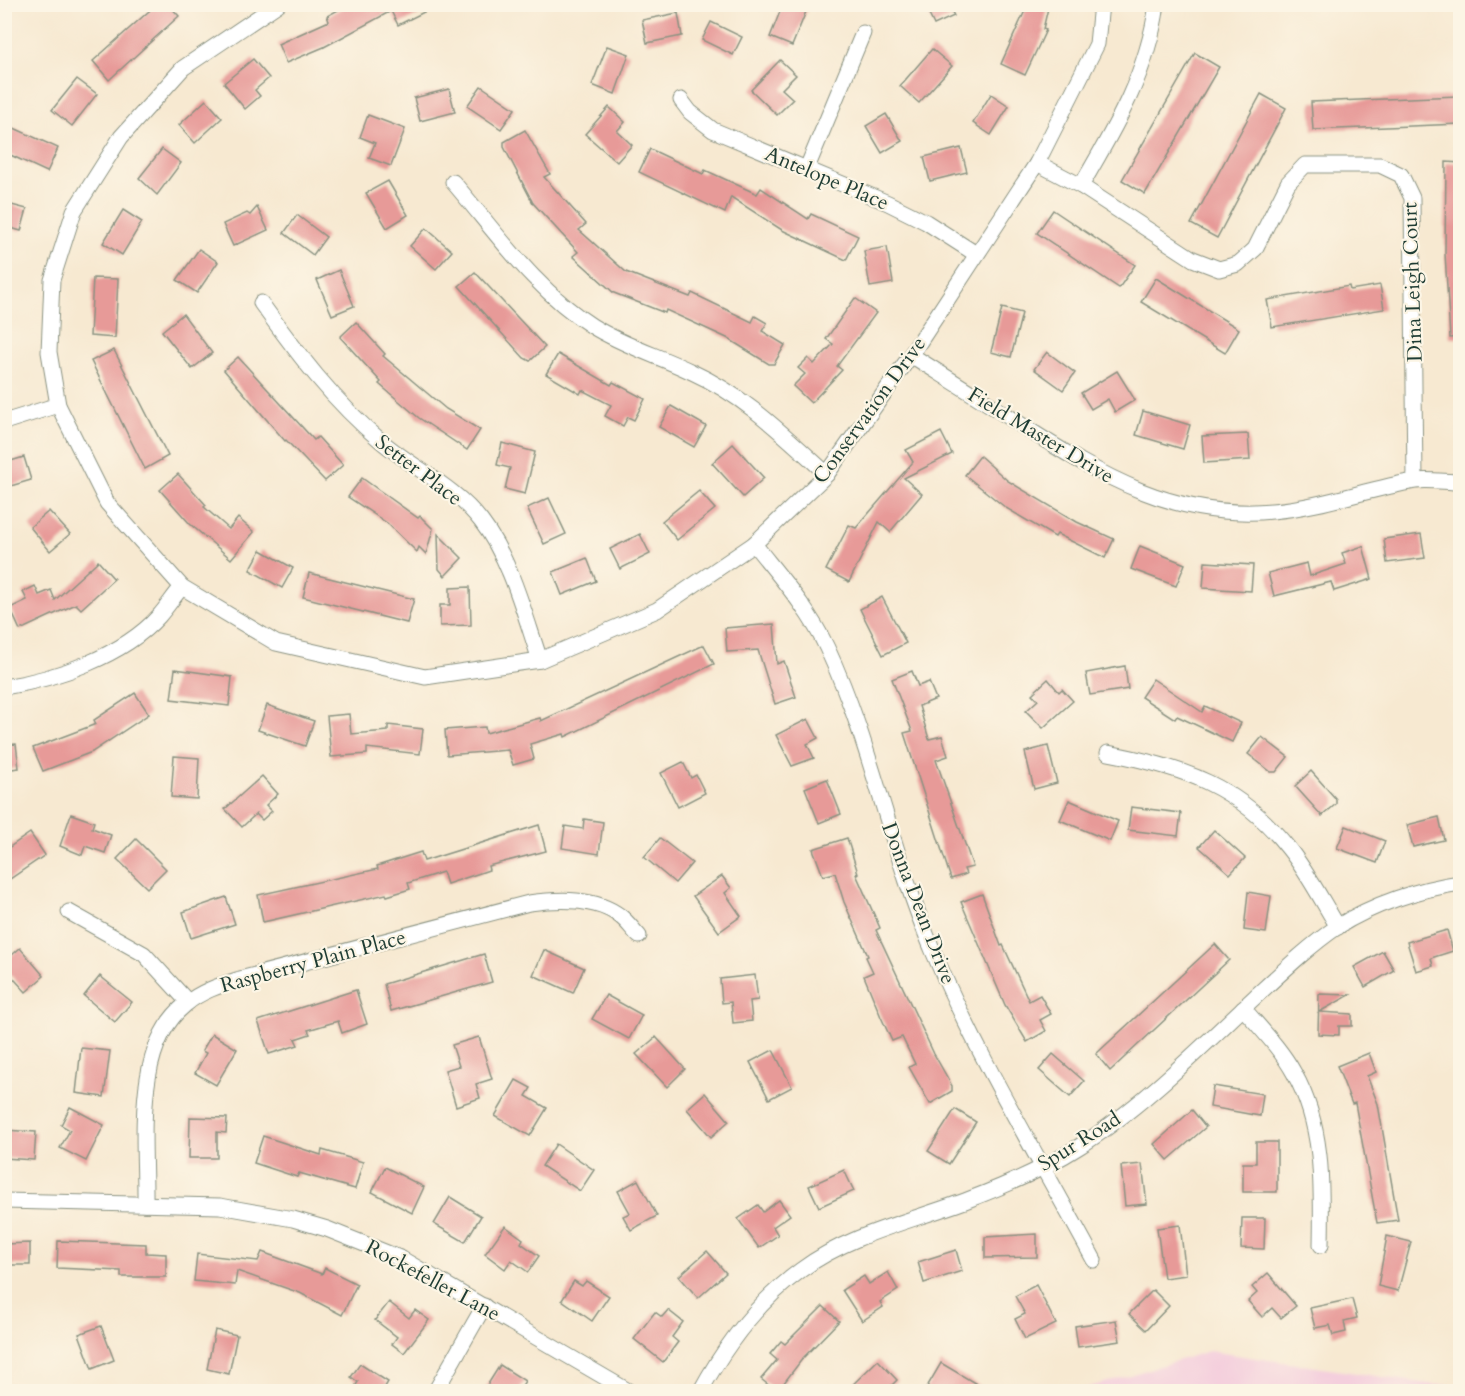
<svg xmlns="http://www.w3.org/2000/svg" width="1465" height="1396" font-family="Cardo,serif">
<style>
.built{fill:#f4cfdd}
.building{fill:#e79a98}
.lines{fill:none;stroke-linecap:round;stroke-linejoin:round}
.minor-casing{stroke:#8b9382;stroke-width:17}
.minor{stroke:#fff;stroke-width:15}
.labels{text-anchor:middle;stroke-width:4.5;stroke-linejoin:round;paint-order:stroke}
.street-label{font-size:21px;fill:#1f3d34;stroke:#fcf5e5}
</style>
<rect width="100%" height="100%" fill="#fcf5e5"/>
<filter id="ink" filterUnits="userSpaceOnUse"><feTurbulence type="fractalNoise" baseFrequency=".0167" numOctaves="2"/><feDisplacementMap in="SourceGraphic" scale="12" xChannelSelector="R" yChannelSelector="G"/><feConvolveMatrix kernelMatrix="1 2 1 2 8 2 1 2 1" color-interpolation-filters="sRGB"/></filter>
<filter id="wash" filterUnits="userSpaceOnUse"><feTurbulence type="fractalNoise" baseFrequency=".008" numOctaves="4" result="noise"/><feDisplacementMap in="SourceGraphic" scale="24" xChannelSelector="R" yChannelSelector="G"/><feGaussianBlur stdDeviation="1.35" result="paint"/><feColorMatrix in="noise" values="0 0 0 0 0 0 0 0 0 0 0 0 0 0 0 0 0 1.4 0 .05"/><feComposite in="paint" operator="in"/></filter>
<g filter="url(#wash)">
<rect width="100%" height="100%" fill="#f7e9d1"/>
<path class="built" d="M 1209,1351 L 1435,1385 L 1460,1385 L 1460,1391 L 1077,1391 Z"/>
<g id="blocks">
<g class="building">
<path d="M 157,4 L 168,4 L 179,16 L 109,80 L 93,61 Z"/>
<path d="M 349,4 L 440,4 L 398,25 L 391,11 L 324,47 L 286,63 L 278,44 L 329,21 L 327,16 Z"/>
<path d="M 783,4 L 797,4 L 807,9 L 792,46 L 770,37 Z"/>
<path d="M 924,4 L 948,4 L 954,16 L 934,25 Z"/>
<path d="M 1028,4 L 1049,4 L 1043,29 L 1046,30 L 1025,75 L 1001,64 Z"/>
<path d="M 678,13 L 682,36 L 647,43 L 642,20 Z"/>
<path d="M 711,22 L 742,37 L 733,55 L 702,40 Z"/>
<path d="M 607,46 L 629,54 L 615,94 L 592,85 Z"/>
<path d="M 932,49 L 952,66 L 919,103 L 900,86 Z"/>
<path d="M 1195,53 L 1219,67 L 1145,194 L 1122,180 Z"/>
<path d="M 253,59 L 269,78 L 255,90 L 260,96 L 245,109 L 224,83 Z"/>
<path d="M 780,60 L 796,75 L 782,89 L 793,99 L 777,115 L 751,90 Z"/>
<path d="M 77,79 L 97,94 L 72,126 L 52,110 Z"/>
<path d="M 481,86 L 515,109 L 501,129 L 467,106 Z"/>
<path d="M 449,89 L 455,112 L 420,121 L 414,98 Z"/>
<path d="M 991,94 L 1009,106 L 991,135 L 973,123 Z"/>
<path d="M 1261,94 L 1286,108 L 1217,238 L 1191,224 Z"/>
<path d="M 1458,96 L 1460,124 L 1313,130 L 1311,102 Z"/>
<path d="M 206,100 L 222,118 L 195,143 L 179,125 Z"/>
<path d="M 609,107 L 625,122 L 617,131 L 632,145 L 617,162 L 585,134 Z"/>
<path d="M 886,114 L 902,141 L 882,153 L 866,126 Z"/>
<path d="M 368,115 L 405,129 L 391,166 L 369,158 L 375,143 L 360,137 Z"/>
<path d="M 14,128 L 58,148 L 47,172 L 4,152 Z"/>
<path d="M 525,130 L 550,174 L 544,177 L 586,224 L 579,230 L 626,272 L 690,297 L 692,293 L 752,322 L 755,316 L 767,323 L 762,331 L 785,345 L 774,364 L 769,364 L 727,338 L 666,310 L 665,313 L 614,293 L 573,256 L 578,252 L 533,203 L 504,147 L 504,142 Z"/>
<path d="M 961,148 L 967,172 L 930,181 L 924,157 Z"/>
<path d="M 162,149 L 181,163 L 157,195 L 139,178 Z"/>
<path d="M 650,149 L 703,174 L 705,170 L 757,194 L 761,188 L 808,219 L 811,214 L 858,236 L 846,260 L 782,230 L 731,197 L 725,213 L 639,172 Z"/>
<path d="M 1446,162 L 1461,163 L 1461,337 L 1450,338 L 1445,253 Z"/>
<path d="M 388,181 L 408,215 L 387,228 L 366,193 Z"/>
<path d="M 4,203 L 27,209 L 21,231 L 4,226 Z"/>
<path d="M 257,207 L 268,230 L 233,246 L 223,224 L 247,213 L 250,215 Z"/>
<path d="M 123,210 L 142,222 L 122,255 L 103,243 Z"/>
<path d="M 1053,210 L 1135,265 L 1119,288 L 1037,233 Z"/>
<path d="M 297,215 L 326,237 L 313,255 L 284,233 Z"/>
<path d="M 426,228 L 452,251 L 436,269 L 410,246 Z"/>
<path d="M 887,247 L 893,283 L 870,287 L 864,251 Z"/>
<path d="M 199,249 L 218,262 L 197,293 L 177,280 Z"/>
<path d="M 339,270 L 354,306 L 332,315 L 317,280 Z"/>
<path d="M 475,272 L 545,347 L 530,361 L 524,358 L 459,286 Z"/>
<path d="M 93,278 L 118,279 L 115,338 L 90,336 Z"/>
<path d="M 1156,278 L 1239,329 L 1225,353 L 1141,302 Z"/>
<path d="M 1380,285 L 1384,309 L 1272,327 L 1267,300 L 1349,286 L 1350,290 Z"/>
<path d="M 855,298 L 876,313 L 837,366 L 842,370 L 811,403 L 793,386 L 805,374 L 798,368 L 808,358 L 814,364 L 833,344 L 826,339 Z"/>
<path d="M 1002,308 L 1022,313 L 1011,357 L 991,352 Z"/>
<path d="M 183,314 L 212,353 L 192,369 L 162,331 Z"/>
<path d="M 356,322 L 385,354 L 383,356 L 446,409 L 480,430 L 467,450 L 419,418 L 379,384 L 381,382 L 340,337 Z"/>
<path d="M 114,350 L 168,456 L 145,469 L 91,361 Z"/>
<path d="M 1047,352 L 1075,373 L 1063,390 L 1034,369 Z"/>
<path d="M 558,354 L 611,385 L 613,382 L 645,399 L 634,420 L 628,417 L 623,426 L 605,416 L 611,405 L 582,390 L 580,394 L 546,374 Z"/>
<path d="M 238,357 L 314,440 L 318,437 L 343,465 L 325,481 L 286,440 L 285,441 L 224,370 Z"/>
<path d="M 1117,371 L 1135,400 L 1115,412 L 1108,399 L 1091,409 L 1081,393 Z"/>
<path d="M 671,406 L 706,426 L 694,447 L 659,427 Z"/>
<path d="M 1143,411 L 1190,425 L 1183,449 L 1136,435 Z"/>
<path d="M 941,432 L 952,454 L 904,478 L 922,494 L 890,532 L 879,522 L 849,582 L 826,570 L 849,525 L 856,528 L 913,462 L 906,450 Z"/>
<path d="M 1248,434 L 1250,460 L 1204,463 L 1202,436 Z"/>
<path d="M 502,443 L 535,452 L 525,494 L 505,489 L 510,468 L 497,465 Z"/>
<path d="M 733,444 L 764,478 L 743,497 L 712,463 Z"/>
<path d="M 980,456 L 1008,481 L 1077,522 L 1114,539 L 1105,558 L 1057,534 L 1055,537 L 1006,508 L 965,475 Z"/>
<path d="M 24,457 L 31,480 L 4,488 L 4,463 Z"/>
<path d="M 178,474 L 206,505 L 204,507 L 229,529 L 238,518 L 254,532 L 231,559 L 190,524 L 160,490 Z"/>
<path d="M 362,478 L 418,518 L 420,516 L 433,529 L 426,554 L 419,547 L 417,552 L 387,523 L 348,497 Z"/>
<path d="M 699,491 L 715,509 L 677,540 L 662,521 Z"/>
<path d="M 549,498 L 566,534 L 544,544 L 527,508 Z"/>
<path d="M 49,511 L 70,534 L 50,551 L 30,527 Z"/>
<path d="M 438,534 L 462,558 L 445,576 L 439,569 Z"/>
<path d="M 640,534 L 650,554 L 620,569 L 610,549 Z"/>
<path d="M 1421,534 L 1425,558 L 1387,563 L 1384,539 Z"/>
<path d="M 1140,546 L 1185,564 L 1176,586 L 1131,569 Z"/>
<path d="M 1363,546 L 1372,579 L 1334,591 L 1331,582 L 1274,596 L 1268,573 L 1307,563 L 1310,576 L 1346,564 L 1342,553 Z"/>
<path d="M 261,550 L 293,568 L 282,588 L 250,570 Z"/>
<path d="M 587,558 L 596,581 L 562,595 L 553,572 Z"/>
<path d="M 98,561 L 114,579 L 81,609 L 76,604 L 20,630 L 10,608 L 27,600 L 23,592 L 35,586 L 39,595 L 51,590 L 55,600 Z"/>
<path d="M 1205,562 L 1253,565 L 1251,591 L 1203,588 Z"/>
<path d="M 309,573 L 414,599 L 407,623 L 303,597 Z"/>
<path d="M 470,587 L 471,625 L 440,626 L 440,605 L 450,605 L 450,588 Z"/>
<path d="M 882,597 L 906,643 L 883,655 L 860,609 Z"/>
<path d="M 774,624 L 777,664 L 784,661 L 796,697 L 775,704 L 758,650 L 727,652 L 725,628 Z"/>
<path d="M 704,645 L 714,664 L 565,737 L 564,734 L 530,744 L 534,759 L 513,765 L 508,750 L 447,755 L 445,730 L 485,727 L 486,733 L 540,718 L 541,721 Z"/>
<path d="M 1125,666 L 1128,689 L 1090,695 L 1086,673 Z"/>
<path d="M 175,669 L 232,677 L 229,706 L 171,699 Z"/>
<path d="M 912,671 L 918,686 L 929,682 L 936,699 L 919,706 L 929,739 L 942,736 L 948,756 L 936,760 L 973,867 L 964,869 L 966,874 L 951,879 L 904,733 L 912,731 L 892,679 Z"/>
<path d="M 1048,679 L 1059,692 L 1062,689 L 1073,701 L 1043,728 L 1026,711 L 1038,700 L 1032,694 Z"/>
<path d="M 1153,679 L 1202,712 L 1205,706 L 1241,723 L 1232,742 L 1177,716 L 1175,719 L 1141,697 Z"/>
<path d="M 135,693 L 149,714 L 92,752 L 43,771 L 33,748 L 96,724 L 94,720 Z"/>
<path d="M 267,705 L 314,721 L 305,746 L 258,730 Z"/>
<path d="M 349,714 L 351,734 L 388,731 L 388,725 L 423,729 L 420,754 L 367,748 L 367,754 L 331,757 L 327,716 Z"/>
<path d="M 808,719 L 818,738 L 807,744 L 814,758 L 792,766 L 776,735 Z"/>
<path d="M 1262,737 L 1288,757 L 1276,772 L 1271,772 L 1248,754 Z"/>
<path d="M 16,744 L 19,768 L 4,770 L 4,745 Z"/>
<path d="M 1048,746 L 1057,783 L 1034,789 L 1025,752 Z"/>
<path d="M 174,756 L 199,758 L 197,799 L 171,797 Z"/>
<path d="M 683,762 L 691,778 L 696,775 L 705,793 L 678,807 L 661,773 Z"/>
<path d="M 1311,771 L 1336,799 L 1336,804 L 1322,816 L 1295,786 Z"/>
<path d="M 262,776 L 278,794 L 266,805 L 272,811 L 262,820 L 256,814 L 242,827 L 225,809 Z"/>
<path d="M 827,779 L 841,814 L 819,823 L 805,788 Z"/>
<path d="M 1069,800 L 1118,821 L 1110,841 L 1060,820 Z"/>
<path d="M 1131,807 L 1181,813 L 1178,836 L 1128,830 Z"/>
<path d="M 71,814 L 94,822 L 92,828 L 111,835 L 105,853 L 85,846 L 82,855 L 60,846 Z"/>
<path d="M 1439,817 L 1444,840 L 1413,847 L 1407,825 Z"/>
<path d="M 584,819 L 603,822 L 599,854 L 562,848 L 565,826 L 583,829 Z"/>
<path d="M 539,825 L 546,851 L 488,866 L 489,870 L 447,884 L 443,872 L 408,883 L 410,889 L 387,896 L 386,894 L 263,922 L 258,895 L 378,869 L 377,866 L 421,852 L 424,861 Z"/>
<path d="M 1346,826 L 1385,841 L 1377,863 L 1337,848 Z"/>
<path d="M 1214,830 L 1245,858 L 1230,874 L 1199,847 Z"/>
<path d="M 30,833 L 45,855 L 4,883 L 4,851 Z"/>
<path d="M 660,838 L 692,863 L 675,883 L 644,857 Z"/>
<path d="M 847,838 L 858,873 L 856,874 L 880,928 L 876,930 L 934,1054 L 952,1086 L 952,1091 L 930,1104 L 909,1067 L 915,1064 L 902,1037 L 892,1041 L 881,1017 L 864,976 L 873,972 L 866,957 L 868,956 L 844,902 L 835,873 L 823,876 L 813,849 Z"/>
<path d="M 136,839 L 166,869 L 147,888 L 117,859 Z"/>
<path d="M 722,876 L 731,888 L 725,893 L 741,916 L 719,932 L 693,896 Z"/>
<path d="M 1248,892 L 1271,896 L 1266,933 L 1244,930 Z"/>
<path d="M 982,894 L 1001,946 L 1003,945 L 1029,1001 L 1040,995 L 1051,1014 L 1040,1020 L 1046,1031 L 1027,1042 L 1005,1005 L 961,902 Z"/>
<path d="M 226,897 L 235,924 L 191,938 L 183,912 Z"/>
<path d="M 1447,930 L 1453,951 L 1431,958 L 1433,966 L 1416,971 L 1407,942 Z"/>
<path d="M 1215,944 L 1229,960 L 1110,1071 L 1096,1054 Z"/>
<path d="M 20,948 L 44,976 L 26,992 L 4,968 L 4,962 Z"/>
<path d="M 544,950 L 584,968 L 573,993 L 533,975 Z"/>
<path d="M 1383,951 L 1394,970 L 1365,987 L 1354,967 Z"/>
<path d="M 484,954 L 492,982 L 391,1011 L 384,984 Z"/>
<path d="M 755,975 L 758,1000 L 750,1001 L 752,1021 L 733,1023 L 731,1002 L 722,1003 L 720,979 Z"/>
<path d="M 100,976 L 132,1002 L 115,1022 L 84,996 Z"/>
<path d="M 356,990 L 367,1024 L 342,1033 L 338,1021 L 308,1030 L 310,1034 L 295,1039 L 298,1045 L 269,1054 L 258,1021 Z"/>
<path d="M 1319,994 L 1350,995 L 1319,1012 L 1352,1014 L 1352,1026 L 1339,1026 L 1339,1035 L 1318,1034 Z"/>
<path d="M 606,995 L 642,1015 L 629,1039 L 592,1019 Z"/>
<path d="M 212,1034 L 237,1049 L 216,1085 L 195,1073 L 206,1053 L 202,1051 Z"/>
<path d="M 479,1037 L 492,1079 L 476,1084 L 480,1098 L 456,1106 L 445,1070 L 459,1066 L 452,1045 Z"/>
<path d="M 656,1037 L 685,1069 L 667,1087 L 636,1054 Z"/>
<path d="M 81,1048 L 110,1051 L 104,1097 L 76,1093 Z"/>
<path d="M 773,1050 L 792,1087 L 769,1099 L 750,1062 Z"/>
<path d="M 1369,1053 L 1376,1072 L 1367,1076 L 1378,1104 L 1398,1220 L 1377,1223 L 1355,1103 L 1352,1104 L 1337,1066 Z"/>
<path d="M 1053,1054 L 1084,1081 L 1070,1097 L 1039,1070 Z"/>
<path d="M 516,1080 L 531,1088 L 526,1096 L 547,1108 L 530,1136 L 495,1116 Z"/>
<path d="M 1213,1086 L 1263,1094 L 1260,1116 L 1210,1107 Z"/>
<path d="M 705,1093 L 729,1121 L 711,1137 L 687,1109 Z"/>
<path d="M 70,1107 L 104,1125 L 86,1161 L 60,1148 L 70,1130 L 61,1125 Z"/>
<path d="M 955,1109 L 976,1122 L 949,1164 L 928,1151 Z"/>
<path d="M 1192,1110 L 1206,1127 L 1168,1160 L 1154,1144 Z"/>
<path d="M 190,1117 L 227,1118 L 226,1133 L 217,1132 L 217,1158 L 189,1158 Z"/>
<path d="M 4,1130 L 36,1132 L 34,1160 L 4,1158 Z"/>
<path d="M 263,1136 L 321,1155 L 322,1150 L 363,1162 L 355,1189 L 299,1173 L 297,1177 L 254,1163 Z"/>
<path d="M 1256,1142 L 1277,1142 L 1277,1192 L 1243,1192 L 1243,1163 L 1256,1163 Z"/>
<path d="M 556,1144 L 594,1170 L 580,1191 L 542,1166 Z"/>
<path d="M 1142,1164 L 1147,1204 L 1125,1206 L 1121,1166 Z"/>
<path d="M 385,1167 L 424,1187 L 412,1213 L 372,1192 Z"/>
<path d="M 844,1170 L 854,1191 L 819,1207 L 809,1186 Z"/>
<path d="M 638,1180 L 657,1216 L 631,1230 L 623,1216 L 630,1213 L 618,1191 Z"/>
<path d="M 450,1197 L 481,1216 L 465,1242 L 434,1224 Z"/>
<path d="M 779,1200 L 790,1215 L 773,1227 L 778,1235 L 759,1248 L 738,1219 L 758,1205 L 763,1212 Z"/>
<path d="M 1242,1218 L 1265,1218 L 1264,1249 L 1241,1248 Z"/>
<path d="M 1180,1225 L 1186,1275 L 1164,1278 L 1157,1228 Z"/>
<path d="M 505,1226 L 523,1239 L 521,1243 L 539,1256 L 528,1272 L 511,1260 L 505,1269 L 485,1254 Z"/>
<path d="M 1037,1234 L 1037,1257 L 985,1258 L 985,1237 Z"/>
<path d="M 1387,1236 L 1411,1242 L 1398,1291 L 1378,1286 Z"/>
<path d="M 58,1241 L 146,1244 L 146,1253 L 166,1254 L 166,1277 L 121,1277 L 121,1271 L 57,1268 Z"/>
<path d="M 30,1243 L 30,1265 L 4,1265 L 4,1244 Z"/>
<path d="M 956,1250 L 962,1271 L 924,1283 L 918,1262 Z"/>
<path d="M 707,1251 L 726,1273 L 698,1298 L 679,1276 Z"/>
<path d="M 262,1252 L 322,1274 L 325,1268 L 357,1284 L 342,1315 L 300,1293 L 237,1271 L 235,1285 L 194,1281 L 197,1254 L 258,1261 Z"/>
<path d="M 888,1272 L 898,1290 L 880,1302 L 883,1307 L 862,1321 L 842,1290 L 864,1276 L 869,1284 Z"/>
<path d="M 1268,1273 L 1296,1306 L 1281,1318 L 1272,1308 L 1262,1317 L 1248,1301 L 1257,1293 L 1252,1287 Z"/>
<path d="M 574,1281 L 582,1286 L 586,1281 L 609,1296 L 592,1321 L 562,1300 Z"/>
<path d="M 1036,1285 L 1056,1324 L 1025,1339 L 1015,1319 L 1025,1314 L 1015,1296 Z"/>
<path d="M 1153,1290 L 1169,1306 L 1146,1330 L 1129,1314 Z"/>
<path d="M 1352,1299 L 1357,1318 L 1344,1321 L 1346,1332 L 1333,1335 L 1330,1325 L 1315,1328 L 1310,1308 Z"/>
<path d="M 389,1302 L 409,1318 L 415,1310 L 429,1320 L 404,1353 L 392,1344 L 397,1337 L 375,1320 Z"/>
<path d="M 823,1306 L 839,1321 L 803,1358 L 777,1392 L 761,1379 L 777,1360 L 770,1354 L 781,1341 L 785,1344 Z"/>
<path d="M 668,1310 L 683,1322 L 672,1337 L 678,1342 L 663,1362 L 634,1339 L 655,1312 L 662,1317 Z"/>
<path d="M 1116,1320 L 1120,1341 L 1078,1347 L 1075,1326 Z"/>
<path d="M 101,1326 L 114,1360 L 92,1369 L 79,1334 Z"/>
<path d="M 215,1330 L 237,1335 L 229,1374 L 207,1369 Z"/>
<path d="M 878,1360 L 897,1380 L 885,1392 L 845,1392 Z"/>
<path d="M 941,1363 L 990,1392 L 924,1392 Z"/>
<path d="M 360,1364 L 388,1382 L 382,1392 L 352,1392 L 358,1382 L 351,1377 Z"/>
<path d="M 500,1365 L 525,1381 L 518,1392 L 483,1392 Z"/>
</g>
</g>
</g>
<g filter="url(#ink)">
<use href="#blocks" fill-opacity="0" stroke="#8b9382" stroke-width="1.5"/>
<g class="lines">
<g class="minor-casing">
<g id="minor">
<path d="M 278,4 L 183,68 L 121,137 L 74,211 L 52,280 L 49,352 L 58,405 L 107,503 L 182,587 L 276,643 L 425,677 L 540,660 L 657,610 L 754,544 L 827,474 L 911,355 L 1037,163 L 1097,44 L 1101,4"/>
<path d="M 681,100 L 690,112 L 713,130 L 888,203 L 926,222 L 976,254"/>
<path d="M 1037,163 L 1081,186 L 1193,259 L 1219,269 L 1238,264 L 1255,249 L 1288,183 L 1305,165 L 1380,165 L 1401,175 L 1412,198 L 1415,481"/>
<path d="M 807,168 L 863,33"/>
<path d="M 453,182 C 496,232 536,291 592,326 C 624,346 659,356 692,372 C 745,396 785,436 827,474"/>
<path d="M 1081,186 C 1115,128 1148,72 1157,4"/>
<path d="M 261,303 C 298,354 333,401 381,441 C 414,469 454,486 481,521 C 511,560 524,613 540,660"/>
<path d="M 911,355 C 949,379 986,402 1023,426 C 1101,476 1175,520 1272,511 C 1321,507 1367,489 1415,481 C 1429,479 1446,482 1460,482"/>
<path d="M 4,422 L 58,405"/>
<path d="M 754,544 C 780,577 809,609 827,648 C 872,744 891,853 933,951 C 978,1058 1039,1158 1094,1260"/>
<path d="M 4,687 C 56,679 123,656 159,616 C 167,607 174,596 182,587"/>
<path d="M 1108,753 C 1183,767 1240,786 1289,849 C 1308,873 1322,901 1338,927"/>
<path d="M 69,912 L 144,954 L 188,1002"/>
<path d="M 1243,1008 C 1261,1029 1281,1049 1294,1073 C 1324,1126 1322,1186 1321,1245"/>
<path d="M 4,1201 L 220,1206 L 293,1219 L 327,1229 L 402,1259 L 630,1392"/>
<path d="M 145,1204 C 146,1142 132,1047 186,1004 C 201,991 221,985 240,979 L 529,903 C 558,899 596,897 620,916 C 627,921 633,930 639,936"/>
<path d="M 435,1392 L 484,1306"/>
<path d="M 700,1392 C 726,1344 757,1302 801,1270 C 851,1233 913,1221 970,1199 C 1007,1185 1046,1168 1080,1146 C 1143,1106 1200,1048 1255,997 C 1281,973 1308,947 1337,927 C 1373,904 1419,889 1460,883"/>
</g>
</g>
<use href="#minor" class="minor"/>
</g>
</g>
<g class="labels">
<g class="street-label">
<text transform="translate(827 178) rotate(23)" y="7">Antelope Place</text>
<text transform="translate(1412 282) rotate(-92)" y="7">Dina Leigh Court</text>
<text transform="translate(869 410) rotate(-54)" y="7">Conservation Drive</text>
<text transform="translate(1041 435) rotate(31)" y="7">Field Master Drive</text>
<text transform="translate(419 470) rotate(37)" y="7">Setter Place</text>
<text transform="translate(919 903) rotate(69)" y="7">Donna Dean Drive</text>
<text transform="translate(313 961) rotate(-15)" y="7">Raspberry Plain Place</text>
<text transform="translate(1079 1141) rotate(-32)" y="7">Spur Road</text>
<text transform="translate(433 1280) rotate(28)" y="7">Rockefeller Lane</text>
</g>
</g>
<rect width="1465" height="1396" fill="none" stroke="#fcf5e5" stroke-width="24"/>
</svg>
